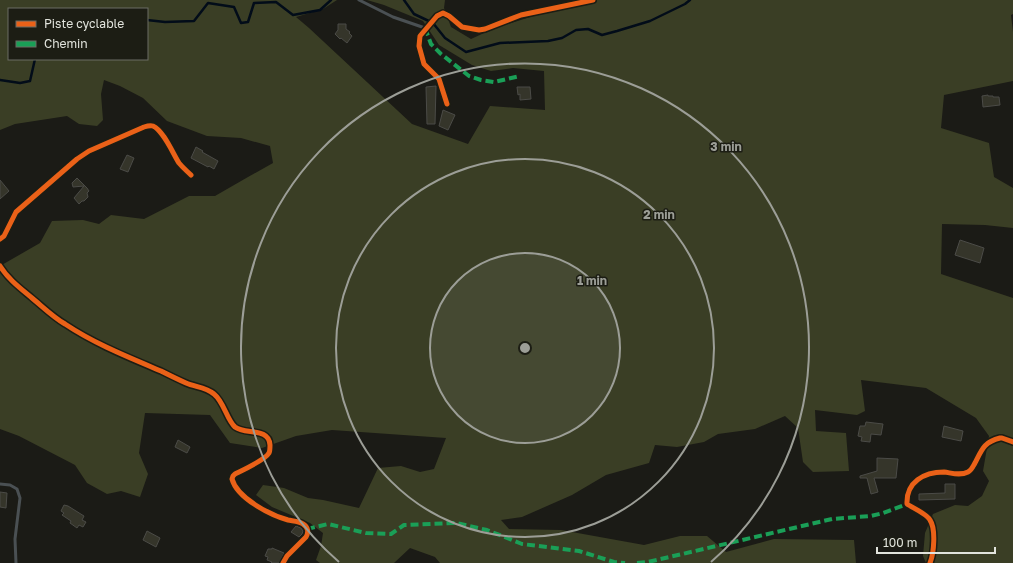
<svg xmlns="http://www.w3.org/2000/svg" width="1013" height="563" font-family="'Golos Text',sans-serif">
<style>
.green{fill:#3a3e25;fill-rule:evenodd}
.lines{fill:none;stroke-linecap:round;stroke-linejoin:round}
.stream{stroke:#020c19;stroke-width:2.5}
.building{fill:#35352a;stroke:#4b4b47}
.lane{stroke:#4a5053;stroke-width:3}
.street{stroke:#4a5053;stroke-width:6}
.quiet{stroke:#1a9f57;stroke-width:4;stroke-dasharray:8 4;stroke-linecap:butt}
.cycleway-casing{stroke:#1c1d14;stroke-width:8}
.cycleway{stroke:#ea6118;stroke-width:5}
.ring{fill:none;stroke:#9c9e97;stroke-width:2}
.centre{fill:#9c9e97;stroke:#1c1d14;stroke-width:2}
.ring-label{font-size:12px;text-anchor:middle;font-weight:bold;fill:#9c9e97;stroke:#1c1d14;stroke-width:3;stroke-linejoin:round;paint-order:stroke}
</style>
<rect width="100%" height="100%" fill="#1b1b16"/>
<path class="green" d="M 0,0 L 337,0 L 323,9 L 296,17 L 309,28 L 412,124 L 468,144 L 490,106 L 545,110 L 544,71 L 513,68 L 491,71 L 472,65 L 439,45 L 423,21 L 384,5 L 367,0 L 445,0 L 444,8 L 451,27 L 471,39 L 495,28 L 584,0 L 1013,0 L 1013,14 L 1011,15 L 1013,32 L 1013,81 L 944,95 L 941,128 L 989,143 L 994,177 L 1013,188 L 1013,228 L 985,225 L 942,224 L 941,274 L 1013,298 L 1013,563 L 926,563 L 923,556 L 925,533 L 933,514 L 955,505 L 968,506 L 982,496 L 989,481 L 983,471 L 989,436 L 976,418 L 926,388 L 861,380 L 865,411 L 857,415 L 815,410 L 816,431 L 846,433 L 849,471 L 813,472 L 803,462 L 798,428 L 785,416 L 755,429 L 718,434 L 704,442 L 677,447 L 655,445 L 649,463 L 606,475 L 572,495 L 522,517 L 501,520 L 509,529 L 561,530 L 644,545 L 680,536 L 707,536 L 726,552 L 774,539 L 854,540 L 856,563 L 440,563 L 435,557 L 410,548 L 394,563 L 320,563 L 316,560 L 321,546 L 323,533 L 310,523 L 272,507 L 256,495 L 263,485 L 284,488 L 308,498 L 323,500 L 359,508 L 378,468 L 401,466 L 420,472 L 434,469 L 446,438 L 332,430 L 296,436 L 262,448 L 230,443 L 210,415 L 145,413 L 139,453 L 148,474 L 140,497 L 121,491 L 107,494 L 87,483 L 75,465 L 19,436 L 0,429 L 0,266 L 40,243 L 52,221 L 83,220 L 99,224 L 111,215 L 144,219 L 189,196 L 215,196 L 248,177 L 273,163 L 270,146 L 241,138 L 207,136 L 167,121 L 143,98 L 120,86 L 104,80 L 101,94 L 103,120 L 97,126 L 79,124 L 67,116 L 15,124 L 0,130 ZM 9,9 L 147,9 L 147,59 L 9,59 Z"/>
<g class="lines">
<g class="stream">
<path d="M 404,0 L 414,14 L 433,23 L 445,38 L 466,52 L 500,43 L 548,41 L 562,38 L 576,30 L 588,29 L 602,35 L 617,31 L 650,21 L 685,4 L 690,0"/>
<path d="M 147,20 L 165,22 L 194,21 L 208,3 L 234,7 L 241,23 L 248,22 L 254,3 L 276,2 L 293,15 L 320,10 L 331,0"/>
<path d="M 0,80 L 20,83 L 30,81 L 35,59"/>
</g>
</g>
<g class="building">
<path d="M 338,24 L 346,24 L 346,29 L 350,32 L 349,33 L 352,36 L 347,43 L 341,38 L 340,39 L 335,34 L 338,30 Z"/>
<path d="M 436,86 L 435,124 L 427,124 L 426,87 Z"/>
<path d="M 517,87 L 530,87 L 531,99 L 520,100 L 520,94 L 518,95 Z"/>
<path d="M 988,95 L 988,96 L 993,96 L 993,97 L 999,97 L 1000,105 L 983,107 L 982,96 Z"/>
<path d="M 443,110 L 455,115 L 448,130 L 439,126 Z"/>
<path d="M 196,147 L 203,151 L 202,152 L 218,161 L 214,169 L 209,166 L 208,167 L 191,158 Z"/>
<path d="M 127,155 L 134,158 L 128,172 L 120,169 Z"/>
<path d="M 77,178 L 87,188 L 89,191 L 87,193 L 88,197 L 84,201 L 82,201 L 79,204 L 74,198 L 84,186 L 73,187 L 72,183 Z"/>
<path d="M 0,180 L 9,191 L 0,199 Z"/>
<path d="M 960,240 L 984,248 L 980,263 L 955,255 Z"/>
<path d="M 866,422 L 883,424 L 881,435 L 871,434 L 870,442 L 861,441 L 862,437 L 858,436 L 860,426 L 865,426 Z"/>
<path d="M 944,426 L 963,431 L 961,441 L 942,437 Z"/>
<path d="M 178,440 L 190,447 L 187,453 L 175,447 Z"/>
<path d="M 877,458 L 898,459 L 896,478 L 874,478 L 878,492 L 871,494 L 867,478 L 860,478 L 860,476 L 877,471 Z"/>
<path d="M 945,484 L 955,484 L 955,499 L 919,500 L 919,494 L 945,493 Z"/>
<path d="M 0,492 L 7,493 L 6,508 L 0,507 Z"/>
<path d="M 64,505 L 68,506 L 84,516 L 82,520 L 86,522 L 83,527 L 79,525 L 77,528 L 70,523 L 71,521 L 62,515 L 64,513 L 61,511 Z"/>
<path d="M 296,526 L 301,528 L 303,531 L 302,534 L 299,537 L 291,532 Z"/>
<path d="M 147,531 L 160,538 L 156,547 L 143,540 Z"/>
<path d="M 272,548 L 284,553 L 279,563 L 271,563 L 272,562 L 267,560 L 268,557 L 265,556 L 268,549 L 272,549 Z"/>
</g>
<g class="lines">
<g class="lane">
<path d="M 359,0 L 393,17 L 425,28"/>
<path d="M 0,484 L 10,485 L 17,489 L 20,498 L 15,539 L 16,563"/>
</g>
<g class="street">
<path d="M 447,104 L 439,79 L 424,64 L 419,46 L 420,36 L 437,16 L 443,13 L 449,16 L 462,27 L 479,30 L 485,29 L 521,15 L 593,0"/>
<path d="M 0,239 L 4,236 L 16,212 L 77,159 L 89,151 L 144,127 C 147,126 150,125 153,126 C 164,131 173,154 179,163 C 183,168 187,171 191,175"/>
<path d="M 0,266 C 8,279 20,288 32,298 C 43,307 53,317 65,324 C 95,344 128,357 161,371 C 169,375 177,379 186,383 C 195,387 206,387 214,394 C 224,402 227,420 235,427 C 245,435 269,427 270,445 C 270,448 270,451 269,453 C 265,460 243,470 235,474 L 233,476 L 232,479 C 237,498 270,515 288,520 C 292,521 299,521 303,524 C 308,527 309,532 306,537 L 287,556 L 283,563"/>
<path d="M 930,563 C 934,553 936,529 930,520 C 927,514 913,508 907,504 C 906,482 924,472 944,472 C 952,473 960,476 968,472 C 972,470 973,466 975,463 C 982,449 984,442 1000,438 L 1002,438 L 1013,442"/>
</g>
<g class="quiet">
<path d="M 425,28 L 431,44 L 441,54 L 469,76 L 481,80 L 494,82 L 520,76"/>
<path d="M 307,529 L 328,524 L 366,533 L 391,534 L 404,525 L 456,523 L 487,530 L 522,544 L 579,551 L 614,562 L 625,563"/>
<path d="M 637,563 L 648,562 L 832,519 L 871,516 L 883,513 L 907,504"/>
</g>
<g class="cycleway-casing">
<g id="cycleway">
<path d="M 447,104 L 439,79 L 424,64 L 419,46 L 420,36 L 437,16 L 443,13 L 449,16 L 462,27 L 479,30 L 485,29 L 521,15 L 593,0"/>
<path d="M 0,239 L 4,236 L 16,212 L 77,159 L 89,151 L 144,127 C 147,126 150,125 153,126 C 164,131 173,154 179,163 C 183,168 187,171 191,175"/>
<path d="M 0,266 C 8,279 20,288 32,298 C 43,307 53,317 65,324 C 95,344 128,357 161,371 C 169,375 177,379 186,383 C 195,387 206,387 214,394 C 224,402 227,420 235,427 C 245,435 269,427 270,445 C 270,448 270,451 269,453 C 265,460 243,470 235,474 L 233,476 L 232,479 C 237,498 270,515 288,520 C 292,521 299,521 303,524 C 308,527 309,532 306,537 L 287,556 L 283,563"/>
<path d="M 930,563 C 934,553 936,529 930,520 C 927,514 913,508 907,504 C 906,482 924,472 944,472 C 952,473 960,476 968,472 C 972,470 973,466 975,463 C 982,449 984,442 1000,438 L 1002,438 L 1013,442"/>
</g>
</g>
<use href="#cycleway" class="cycleway"/>
</g>
<circle cx="525" cy="348" r="95" fill="#9c9e97" fill-opacity=".12"/>
<g class="ring">
<circle cx="525" cy="348" r="95"/>
<circle cx="525" cy="348" r="189"/>
<path d="M339 562A284 284 0 1 1 711 562"/>
</g>
<circle cx="525" cy="348" r="6" class="centre"/>
<g class="ring-label">
<text x="726" y="151">3 min</text>
<text x="659" y="219">2 min</text>
<text x="592" y="285">1 min</text>
</g>
<rect x="8" y="8" width="140" height="52" fill="#1c1d14" stroke="#6b6d64"/>
<rect x="16" y="21" width="20" height="6" fill="#ea6118" stroke="#6b6d64"/>
<text x="44" y="28" font-size="12" fill="#e2e4dd">Piste cyclable</text>
<rect x="16" y="41" width="20" height="6" fill="#1a9f57" stroke="#6b6d64"/>
<text x="44" y="48" font-size="12" fill="#e2e4dd">Chemin</text>
<path d="M877 547v6h118v-6" fill="none" stroke="#e2e4dd" stroke-width="2"/>
<text x="883" y="547" font-size="12" fill="#e2e4dd" stroke="#1c1d14" stroke-width="3" paint-order="stroke">100 m</text>
</svg>
